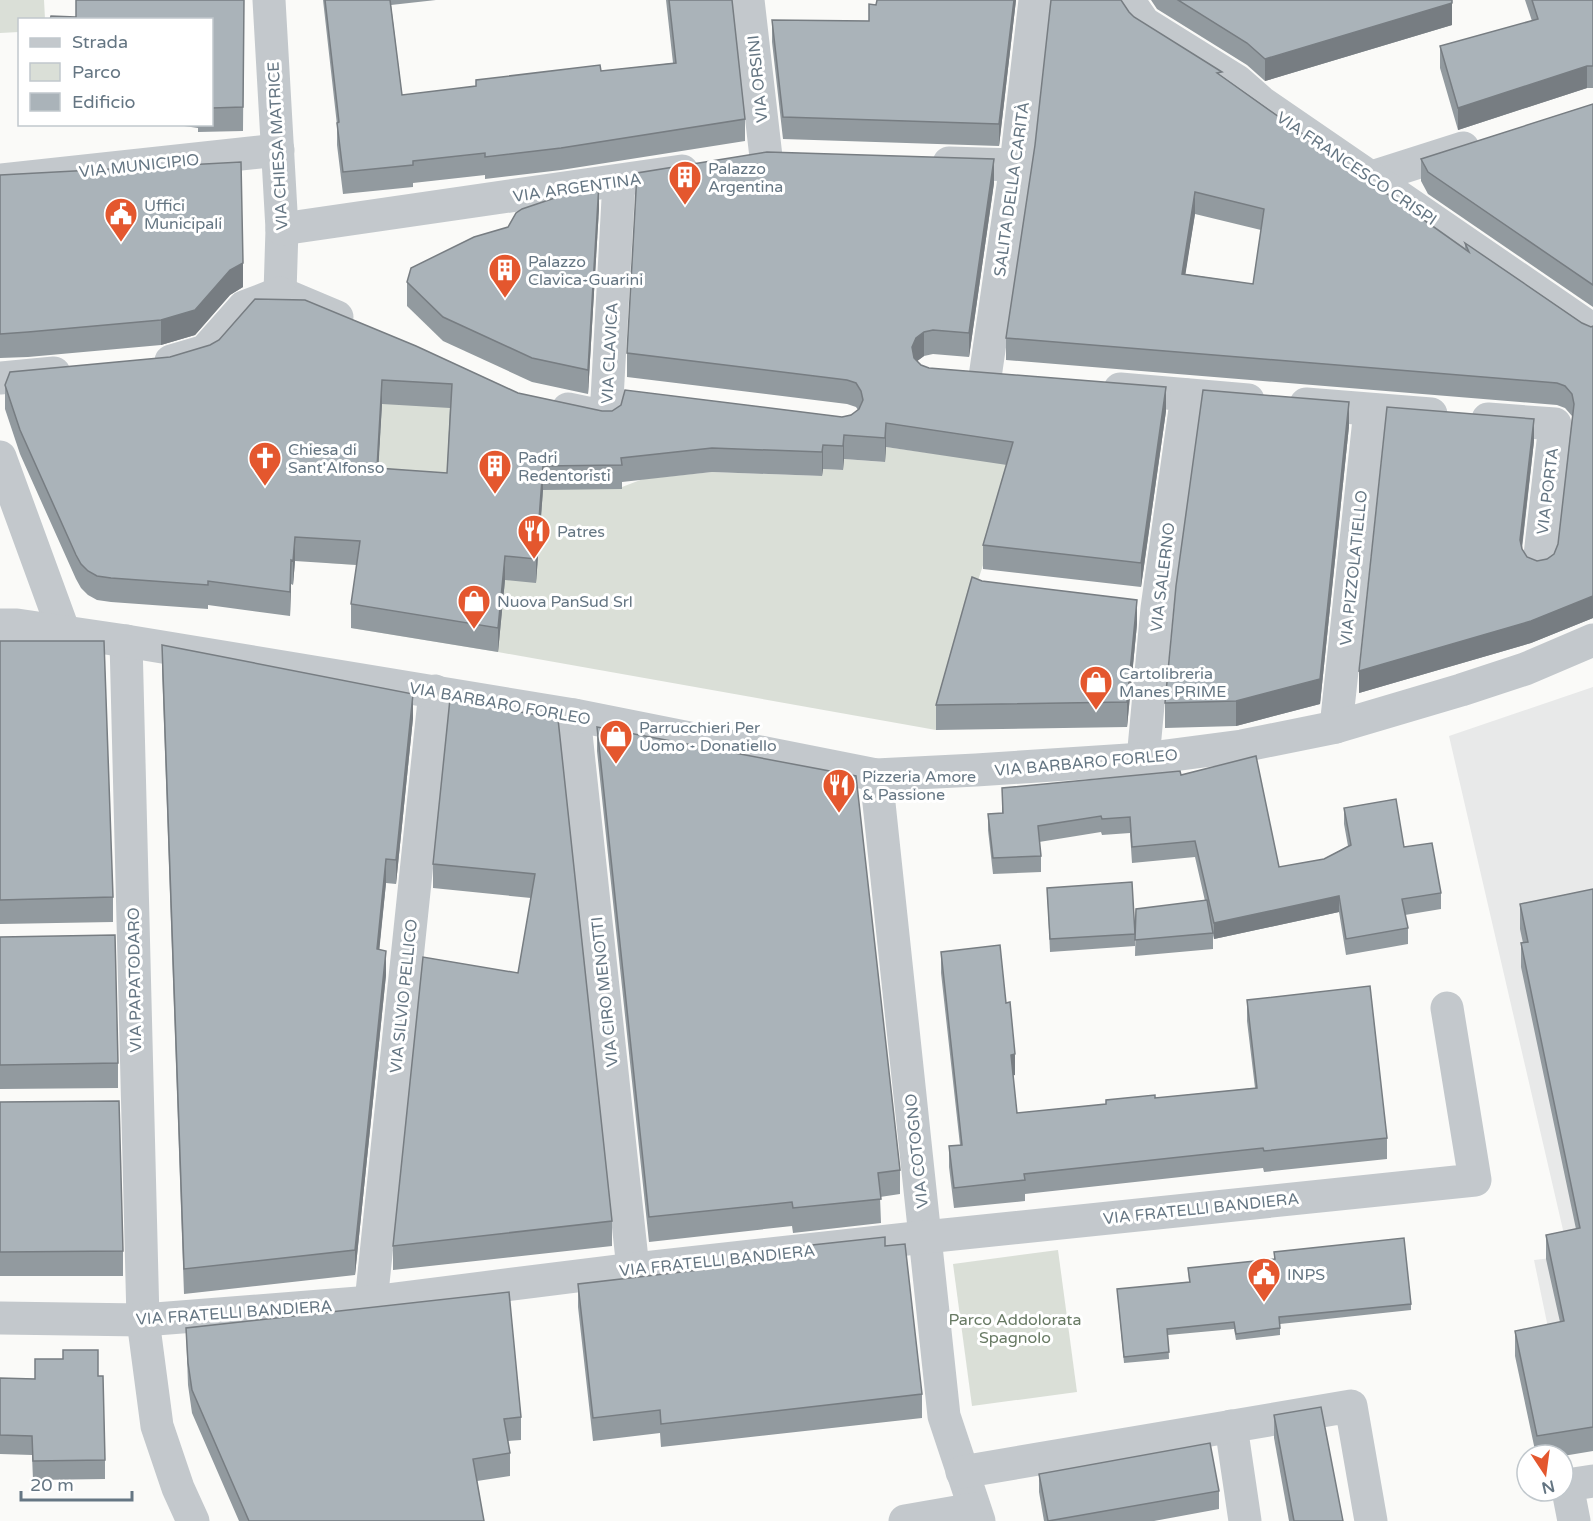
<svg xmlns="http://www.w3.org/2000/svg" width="1593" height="1521" font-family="'Varela Round',sans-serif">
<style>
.built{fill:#e8e9e9}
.green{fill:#dadfd7}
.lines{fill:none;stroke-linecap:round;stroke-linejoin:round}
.minor{stroke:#c3c8cc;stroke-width:33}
.tertiary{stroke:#c3c8cc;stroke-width:33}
.wall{fill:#929a9f;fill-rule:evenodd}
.shaded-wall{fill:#777d82}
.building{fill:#aab3b9;stroke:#777d82;stroke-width:1.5;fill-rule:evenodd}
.labels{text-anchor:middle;stroke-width:6;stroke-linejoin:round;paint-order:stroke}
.street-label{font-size:16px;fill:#657683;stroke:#fff}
.poi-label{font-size:16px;fill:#657683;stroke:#fff;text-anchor:start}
.park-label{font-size:16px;fill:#687a64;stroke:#fff}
</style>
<rect width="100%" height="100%" fill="#fafaf8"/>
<path class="built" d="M 1593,687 L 1593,1341 L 1552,1347 L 1534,1260 L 1569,1256 L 1449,736 Z"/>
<g class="green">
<path d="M 0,0 L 44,0 L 45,19 L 20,20 L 19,32 L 0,33 Z"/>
<path d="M 333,352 L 622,487 L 643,479 L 712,472 L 822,476 L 823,469 L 843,470 L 844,459 L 884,462 L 886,447 L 1010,464 L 998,519 L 972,599 L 936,730 L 498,652 L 351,628 L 382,567 L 328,563 Z"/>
<path d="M 1058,1250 L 1077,1392 L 972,1406 L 953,1264 Z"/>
</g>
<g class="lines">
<g class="minor">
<path d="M 269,0 L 282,229 L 280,293"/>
<path d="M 748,0 L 766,157"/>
<path d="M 949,163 L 1016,165"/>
<path d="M 1372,177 L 1463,148"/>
<path d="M 0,180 L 278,150"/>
<path d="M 282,229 L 682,171"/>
<path d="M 280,293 L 337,317"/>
<path d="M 171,361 L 205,351 L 244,307 L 280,293"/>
<path d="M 985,377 L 1016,165 L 1035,0"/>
<path d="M 0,378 L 54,373"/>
<path d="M 1120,389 L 1248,400"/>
<path d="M 1306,404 L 1431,414"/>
<path d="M 568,409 L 606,417 L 619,181"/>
<path d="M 1488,419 L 1555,424 L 1539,564"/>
<path d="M 0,457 L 64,632"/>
<path d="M 126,641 L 143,1320 L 157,1426 L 178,1488 L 193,1521"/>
<path d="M 574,715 L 633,1269"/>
<path d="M 1336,727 L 1370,410"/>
<path d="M 1143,759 L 1157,608 L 1187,395"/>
<path d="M 876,775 L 944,1416 L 979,1521"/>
<path d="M 371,1302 L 435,691"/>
<path d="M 0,1318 L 143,1320 L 371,1302 L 633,1269 L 925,1237 L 1475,1180 L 1447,1008"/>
<path d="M 1231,1426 L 1245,1521"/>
<path d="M 962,1472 L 1351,1406 L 1371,1521"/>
<path d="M 905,1521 L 974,1509"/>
<path d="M 1574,1521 L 1567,1485 L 1593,1481"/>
</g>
<g class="tertiary">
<path d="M 1128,0 L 1144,23 L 1237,81 L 1261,102 L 1593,330"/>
<path d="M 0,625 L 17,625 L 126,641 L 574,715 L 876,775 L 976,770 L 1143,759 L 1242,746 L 1336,727 L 1461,690 L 1525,669 L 1593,640"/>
</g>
</g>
<g class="wall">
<path d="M 244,0 L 243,131 L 198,132 L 198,128 L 170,124 L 212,124 L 212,20 L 76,17 Z"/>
<path d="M 323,0 L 436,0 L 391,5 L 402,95 L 476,87 L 476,80 L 601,71 L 673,63 L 666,0 L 732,0 L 745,119 L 745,141 L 561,170 L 485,179 L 485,175 L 413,183 L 413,187 L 343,194 L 337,145 L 337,125 Z"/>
<path d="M 1016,0 L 999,146 L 783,139 L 772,42 L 772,20 L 869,21 L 876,5 Z"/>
<path d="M 1151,0 L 1452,0 L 1452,25 L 1265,81 L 1247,65 L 1157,9 Z"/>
<path d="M 1525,0 L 1593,0 L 1593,88 L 1587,88 L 1458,130 L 1440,68 L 1440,46 L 1532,21 Z"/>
<path d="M 1129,12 L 1134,17 L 1222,76 L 1465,248 L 1465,243 L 1582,323 L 1593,618 L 1531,643 L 1359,693 L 1534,441 L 1522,549 L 1527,557 L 1537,561 L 1547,559 L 1554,554 L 1558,544 L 1572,418 L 1572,416 L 1565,408 L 1557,405 L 1006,360 L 1006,338 L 1035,145 ZM 1195,214 L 1261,230 L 1253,284 L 1185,274 Z"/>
<path d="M 1593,104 L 1593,307 L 1428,194 L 1421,181 L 1421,159 Z"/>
<path d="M 0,175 L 243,287 L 230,295 L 195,335 L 161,345 L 28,357 L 0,358 Z"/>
<path d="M 994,183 L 969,357 L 933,354 L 924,356 L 917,361 L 921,365 L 929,368 L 1166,411 L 1141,587 L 983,569 L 983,545 L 1007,465 L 886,447 L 885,462 L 844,459 L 843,470 L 823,469 L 822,476 L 712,472 L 622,482 L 622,489 L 543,490 L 536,583 L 505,580 L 498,652 L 351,628 L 351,604 L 357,565 L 295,561 L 293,585 L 291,584 L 290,616 L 208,605 L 208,609 L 111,602 L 97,600 L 88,595 L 81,588 L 76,579 L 20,454 L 5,409 L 5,385 L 170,357 L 210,345 L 518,393 L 602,411 L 842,417 L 851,415 L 858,410 L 856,407 L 847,404 L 627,377 L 627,353 ZM 382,404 L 450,408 L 447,473 L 378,468 Z"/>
<path d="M 599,208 L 588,394 L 532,382 L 443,341 L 407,306 L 407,282 Z"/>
<path d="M 1349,426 L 1320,704 L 1236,726 L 1165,728 L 1165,703 Z"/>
<path d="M 982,581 L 1137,624 L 1127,727 L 936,730 L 936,705 Z"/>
<path d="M 0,641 L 113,897 L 113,922 L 0,924 Z"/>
<path d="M 162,645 L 413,718 L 396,884 L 386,883 L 379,949 L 386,975 L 355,1275 L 184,1294 L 162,669 Z"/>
<path d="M 558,719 L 612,1221 L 612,1246 L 393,1270 L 393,1246 L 518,973 L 531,898 L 433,888 L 433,864 Z"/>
<path d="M 597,727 L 900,1170 L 900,1194 L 880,1197 L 881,1223 L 793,1233 L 792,1226 L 649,1242 L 597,751 Z"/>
<path d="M 1181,775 L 1279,867 L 1324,859 L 1348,846 L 1344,824 L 1344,808 L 1404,847 L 1441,893 L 1441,909 L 1405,915 L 1408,928 L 1408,944 L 1346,955 L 1339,912 L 1214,939 L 1213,935 L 1213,949 L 1135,956 L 1136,909 L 1205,901 L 1195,857 L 1132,863 L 1130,833 L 1102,835 L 1101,832 L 1039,842 L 1041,856 L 1041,872 L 993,874 L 988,830 L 988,814 L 1002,813 L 1002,788 Z"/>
<path d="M 1047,888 L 1135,934 L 1135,946 L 1050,952 Z"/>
<path d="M 1593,889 L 1593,1451 L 1563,1456 L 1563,1455 L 1536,1455 L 1515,1356 L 1515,1331 L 1560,1322 L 1546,1259 L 1546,1235 L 1576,1229 L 1521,967 L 1521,943 L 1523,943 L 1520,929 L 1520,904 Z"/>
<path d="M 0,937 L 118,1063 L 118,1088 L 0,1089 Z"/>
<path d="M 941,952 L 1006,1003 L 1015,1075 L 1013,1075 L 1017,1113 L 1106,1104 L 1106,1100 L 1155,1098 L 1255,1088 L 1247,1021 L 1247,1000 L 1387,1138 L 1387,1159 L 1264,1172 L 1263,1168 L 1025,1194 L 1025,1201 L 954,1208 L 949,1167 L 949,1146 L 960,1145 L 941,973 Z"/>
<path d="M 0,1102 L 123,1251 L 123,1276 L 0,1276 Z"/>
<path d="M 885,1246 L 922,1394 L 922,1418 L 661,1447 L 660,1433 L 593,1441 L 578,1307 L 578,1284 L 794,1259 Z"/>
<path d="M 1274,1252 L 1411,1304 L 1411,1310 L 1280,1324 L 1280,1335 L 1236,1340 L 1234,1329 L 1168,1335 L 1169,1359 L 1124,1363 L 1117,1289 L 1189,1282 L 1188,1268 L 1274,1259 Z"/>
<path d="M 186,1328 L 521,1417 L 521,1440 L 508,1441 L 510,1453 L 510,1476 L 477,1481 L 484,1521 L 239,1521 L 192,1413 L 188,1385 Z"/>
<path d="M 98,1376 L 105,1460 L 105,1479 L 33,1480 L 32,1455 L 0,1454 L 0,1378 L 35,1379 Z"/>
<path d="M 1274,1415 L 1343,1521 L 1289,1521 L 1274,1438 Z"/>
<path d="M 1039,1474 L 1219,1491 L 1219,1509 L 1154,1521 L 1044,1521 L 1039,1492 Z"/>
</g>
<g class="shaded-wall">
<path d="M 1014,0 L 1016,0 L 999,146 L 999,124 Z"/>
<path d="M 1452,3 L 1452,25 L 1265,81 L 1265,59 Z"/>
<path d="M 1587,66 L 1587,88 L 1458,130 L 1458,108 Z"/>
<path d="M 994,159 L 994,183 L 969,357 L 969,333 Z"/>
<path d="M 599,183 L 599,208 L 588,394 L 588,370 Z"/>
<path d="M 1195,192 L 1195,214 L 1182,296 L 1182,274 Z"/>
<path d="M 243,263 L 243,287 L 230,295 L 195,335 L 161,345 L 161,320 L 230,270 Z"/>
<path d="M 924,332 L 924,356 L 916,362 L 912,371 L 912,347 L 916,338 Z"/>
<path d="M 382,380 L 382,404 L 377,492 L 377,468 Z"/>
<path d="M 1166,387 L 1166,411 L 1141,587 L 1141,563 Z"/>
<path d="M 1349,402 L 1349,426 L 1320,704 L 1236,726 L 1236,701 Z"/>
<path d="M 1534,419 L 1534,441 L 1520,562 L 1520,540 Z"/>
<path d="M 886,423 L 886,447 L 885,462 L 885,438 Z"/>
<path d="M 844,435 L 844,459 L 843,470 L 843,446 Z"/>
<path d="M 823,445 L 823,469 L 822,476 L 822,452 Z"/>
<path d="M 543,466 L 543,490 L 536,583 L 536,559 Z"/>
<path d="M 295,537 L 295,561 L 293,585 L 293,561 Z"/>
<path d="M 505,556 L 505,580 L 498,652 L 498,628 Z"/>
<path d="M 291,560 L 291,584 L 290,616 L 290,592 Z"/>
<path d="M 1593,596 L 1593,618 L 1531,643 L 1359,693 L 1359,671 Z"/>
<path d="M 1137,600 L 1137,624 L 1127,727 L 1127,702 Z"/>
<path d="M 413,694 L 413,718 L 396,884 L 396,860 Z"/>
<path d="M 386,859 L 386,883 L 377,973 L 377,949 Z"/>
<path d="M 1339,896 L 1339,912 L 1214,939 L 1214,923 Z"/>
<path d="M 386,951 L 386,975 L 355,1275 L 355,1250 Z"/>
<path d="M 1015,1054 L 1015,1075 L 1011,1076 L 1011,1055 Z"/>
</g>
<g class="building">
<path d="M 76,0 L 244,0 L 243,107 L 212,108 L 212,20 L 50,20 L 51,16 L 76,17 Z"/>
<path d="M 325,0 L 390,0 L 402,95 L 476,86 L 476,80 L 600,65 L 601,71 L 676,63 L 669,0 L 732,0 L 745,119 L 561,148 L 485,157 L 485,153 L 413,161 L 413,165 L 343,172 L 337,123 L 339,122 Z"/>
<path d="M 877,0 L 1014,0 L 999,124 L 783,117 L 772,20 L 869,21 L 869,4 L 876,5 Z"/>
<path d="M 1051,0 L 1121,0 L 1129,12 L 1134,17 L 1222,72 L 1217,73 L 1469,252 L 1465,243 L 1582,323 L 1591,327 L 1593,326 L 1593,596 L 1531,621 L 1359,671 L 1387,407 L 1534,419 L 1520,540 L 1522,549 L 1527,557 L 1537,561 L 1547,559 L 1554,554 L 1558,544 L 1574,404 L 1572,394 L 1565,386 L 1557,383 L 1006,338 L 1035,145 ZM 1195,192 L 1264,209 L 1253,284 L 1182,274 Z"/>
<path d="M 1178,0 L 1452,0 L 1452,3 L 1265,59 L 1247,43 Z"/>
<path d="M 1532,0 L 1593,0 L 1593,66 L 1587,66 L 1458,108 L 1440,46 L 1538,19 Z"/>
<path d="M 1593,104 L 1593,285 L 1428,172 L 1421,159 Z"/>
<path d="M 767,152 L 994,159 L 969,333 L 933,330 L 924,332 L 916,338 L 912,347 L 914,358 L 921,365 L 929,368 L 1166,387 L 1141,563 L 983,545 L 1013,442 L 886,423 L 885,438 L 844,435 L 843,446 L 823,445 L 822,452 L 712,448 L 621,458 L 622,465 L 543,466 L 536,559 L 505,556 L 498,628 L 351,604 L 360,541 L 295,537 L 293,561 L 291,560 L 290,592 L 208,581 L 208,585 L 111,578 L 97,576 L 88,571 L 81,564 L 76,555 L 20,430 L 5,385 L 10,372 L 170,357 L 210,345 L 219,340 L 255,299 L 305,300 L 416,346 L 518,393 L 602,411 L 612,411 L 621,405 L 625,390 L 842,417 L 851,415 L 859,409 L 863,400 L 861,391 L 856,383 L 847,380 L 627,353 L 637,173 ZM 382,380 L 452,384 L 447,473 L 377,468 Z"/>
<path d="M 241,162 L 243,263 L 230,270 L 195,310 L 161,320 L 28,332 L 0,334 L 0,175 Z"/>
<path d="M 599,183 L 588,370 L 532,358 L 443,317 L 407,282 L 411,268 L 474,237 L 508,227 L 516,213 L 522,209 Z"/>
<path d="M 1203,390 L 1349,402 L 1320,679 L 1236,701 L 1165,703 L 1176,586 Z"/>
<path d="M 972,577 L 982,581 L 1137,600 L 1127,702 L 936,705 Z"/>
<path d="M 0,641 L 104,641 L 113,897 L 0,900 Z"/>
<path d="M 162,645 L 413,694 L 396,860 L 386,859 L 377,949 L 386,951 L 355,1250 L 184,1269 Z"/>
<path d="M 450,699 L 558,719 L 612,1221 L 393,1246 L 423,957 L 518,973 L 535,874 L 433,864 Z"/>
<path d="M 597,727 L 856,776 L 900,1170 L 878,1173 L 881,1199 L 793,1208 L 792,1202 L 649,1217 Z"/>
<path d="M 1256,756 L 1279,867 L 1324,859 L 1351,845 L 1344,808 L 1396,799 L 1404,847 L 1432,843 L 1441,893 L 1402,899 L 1408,928 L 1346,939 L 1339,896 L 1214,923 L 1195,841 L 1132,847 L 1130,817 L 1102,819 L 1101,816 L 1038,826 L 1041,856 L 993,858 L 988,814 L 1003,813 L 1002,788 L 1180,771 L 1181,775 Z"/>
<path d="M 1132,882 L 1135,934 L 1050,939 L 1047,888 Z"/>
<path d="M 1593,889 L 1593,1427 L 1537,1436 L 1515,1331 L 1564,1321 L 1546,1235 L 1580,1228 L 1521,943 L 1528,942 L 1520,904 Z"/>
<path d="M 1207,900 L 1213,933 L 1135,940 L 1136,909 Z"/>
<path d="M 115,935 L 118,1063 L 0,1065 L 0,937 Z"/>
<path d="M 1000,945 L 1006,1003 L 1010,1002 L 1015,1054 L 1011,1055 L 1017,1113 L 1106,1104 L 1106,1100 L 1155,1095 L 1155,1098 L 1257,1088 L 1247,1000 L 1370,986 L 1387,1138 L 1264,1151 L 1263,1148 L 1024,1174 L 1025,1180 L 954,1188 L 949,1146 L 962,1145 L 941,952 Z"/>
<path d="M 119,1101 L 123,1251 L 0,1252 L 0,1102 Z"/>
<path d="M 885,1237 L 885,1246 L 905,1244 L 922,1394 L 661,1424 L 660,1410 L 593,1418 L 578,1284 L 794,1259 L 794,1247 Z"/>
<path d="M 1404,1238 L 1411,1304 L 1279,1317 L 1280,1328 L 1236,1334 L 1234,1322 L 1167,1329 L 1169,1352 L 1124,1357 L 1117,1289 L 1190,1282 L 1188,1268 L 1275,1259 L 1274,1252 Z"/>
<path d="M 509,1292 L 521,1417 L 504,1419 L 510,1453 L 473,1459 L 484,1521 L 249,1521 L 192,1390 L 188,1363 L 186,1328 Z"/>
<path d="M 63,1350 L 98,1350 L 98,1376 L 103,1376 L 105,1460 L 33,1461 L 32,1436 L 0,1435 L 0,1378 L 35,1379 L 35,1359 L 63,1359 Z"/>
<path d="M 1321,1407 L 1343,1521 L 1294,1521 L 1274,1415 Z"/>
<path d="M 1210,1443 L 1219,1491 L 1048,1521 L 1039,1474 Z"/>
</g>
<defs>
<g id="building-pin" transform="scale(1.725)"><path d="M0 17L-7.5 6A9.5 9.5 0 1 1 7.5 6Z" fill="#e4572e" stroke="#fff"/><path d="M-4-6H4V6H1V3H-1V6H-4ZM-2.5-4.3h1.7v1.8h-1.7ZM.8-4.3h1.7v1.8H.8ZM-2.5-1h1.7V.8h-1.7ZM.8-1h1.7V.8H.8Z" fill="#fff"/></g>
<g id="civic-pin" transform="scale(1.725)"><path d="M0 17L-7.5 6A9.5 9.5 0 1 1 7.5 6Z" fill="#e4572e" stroke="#fff"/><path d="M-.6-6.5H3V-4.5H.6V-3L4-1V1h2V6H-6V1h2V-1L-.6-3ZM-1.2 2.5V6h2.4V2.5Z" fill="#fff"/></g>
<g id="church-pin" transform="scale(1.725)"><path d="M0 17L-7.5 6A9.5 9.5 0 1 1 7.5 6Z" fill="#e4572e" stroke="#fff"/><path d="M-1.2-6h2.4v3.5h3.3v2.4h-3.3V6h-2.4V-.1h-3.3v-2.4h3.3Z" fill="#fff"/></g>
<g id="restaurant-pin" transform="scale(1.725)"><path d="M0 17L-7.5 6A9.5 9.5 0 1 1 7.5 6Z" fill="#e4572e" stroke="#fff"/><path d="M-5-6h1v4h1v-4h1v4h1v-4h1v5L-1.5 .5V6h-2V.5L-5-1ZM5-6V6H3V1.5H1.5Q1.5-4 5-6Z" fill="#fff"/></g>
<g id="shop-pin" transform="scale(1.725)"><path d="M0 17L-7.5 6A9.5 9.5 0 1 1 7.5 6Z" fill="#e4572e" stroke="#fff"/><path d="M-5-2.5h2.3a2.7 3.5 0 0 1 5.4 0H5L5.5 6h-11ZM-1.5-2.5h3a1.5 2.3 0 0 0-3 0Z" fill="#fff"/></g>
</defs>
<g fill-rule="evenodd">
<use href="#building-pin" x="685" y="177"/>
<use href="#civic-pin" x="121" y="214"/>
<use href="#building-pin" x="505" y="270"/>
<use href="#church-pin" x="265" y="458"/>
<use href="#building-pin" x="495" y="466"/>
<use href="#restaurant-pin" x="534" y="531"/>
<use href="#shop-pin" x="474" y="601"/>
<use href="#shop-pin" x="1096" y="682"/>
<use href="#shop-pin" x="616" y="736"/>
<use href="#restaurant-pin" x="839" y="785"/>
<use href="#civic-pin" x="1264" y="1274"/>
</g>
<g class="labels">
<g class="street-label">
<text transform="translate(757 79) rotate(-96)" y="6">VIA ORSINI</text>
<text transform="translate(277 146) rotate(-93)" y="6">VIA CHIESA MATRICE</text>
<text transform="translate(139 165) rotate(-6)" y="6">VIA MUNICIPIO</text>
<text transform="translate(1357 168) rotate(34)" y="6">VIA FRANCESCO CRISPI</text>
<text transform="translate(577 187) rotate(-8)" y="6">VIA ARGENTINA</text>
<text transform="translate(1011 189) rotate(-82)" y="6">SALITA DELLA CARITÀ</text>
<text transform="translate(609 353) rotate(-87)" y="6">VIA CLAVICA</text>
<text transform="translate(1547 491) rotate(-83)" y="6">VIA PORTA</text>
<text transform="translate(1353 568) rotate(-84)" y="6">VIA PIZZOLATIELLO</text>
<text transform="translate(1162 577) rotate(-83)" y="6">VIA SALERNO</text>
<text transform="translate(500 703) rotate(10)" y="6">VIA BARBARO FORLEO</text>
<text transform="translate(1086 762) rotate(-5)" y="6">VIA BARBARO FORLEO</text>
<text transform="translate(134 980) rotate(-91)" y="6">VIA PAPATODARO</text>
<text transform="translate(604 992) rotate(-96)" y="6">VIA CIRO MENOTTI</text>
<text transform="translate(403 996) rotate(-84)" y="6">VIA SILVIO PELLICO</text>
<text transform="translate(916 1151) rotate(-96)" y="6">VIA COTOGNO</text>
<text transform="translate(1201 1208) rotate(-6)" y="6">VIA FRATELLI BANDIERA</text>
<text transform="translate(717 1260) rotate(-6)" y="6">VIA FRATELLI BANDIERA</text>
<text transform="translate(234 1312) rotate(-4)" y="6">VIA FRATELLI BANDIERA</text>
</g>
<g class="poi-label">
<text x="708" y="174">Palazzo<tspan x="708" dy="18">Argentina</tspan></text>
<text x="144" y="211">Uffici<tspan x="144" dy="18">Municipali</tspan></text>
<text x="528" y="267">Palazzo<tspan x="528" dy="18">Clavica-Guarini</tspan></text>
<text x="288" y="455">Chiesa di<tspan x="288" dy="18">Sant'Alfonso</tspan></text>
<text x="518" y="463">Padri<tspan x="518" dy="18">Redentoristi</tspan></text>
<text x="557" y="537">Patres</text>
<text x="497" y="607">Nuova PanSud Srl</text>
<text x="1119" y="679">Cartolibreria<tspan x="1119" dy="18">Manes PRIME</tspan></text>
<text x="639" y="733">Parrucchieri Per<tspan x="639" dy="18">Uomo - Donatiello</tspan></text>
<text x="862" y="782">Pizzeria Amore<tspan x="862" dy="18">&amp; Passione</tspan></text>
<text x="1287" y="1280">INPS</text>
</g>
<g class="park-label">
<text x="1015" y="1325">Parco Addolorata<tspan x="1015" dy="18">Spagnolo</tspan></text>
</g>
</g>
<rect x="18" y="18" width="195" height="108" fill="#ffffff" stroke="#c1c8cd" stroke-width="1.5"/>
<rect x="30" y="38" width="30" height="9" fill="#c3c8cc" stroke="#c1c8cd" stroke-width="1.5"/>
<text x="72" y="48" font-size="18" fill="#657683">Strada</text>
<rect x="30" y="63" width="30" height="18" fill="#dadfd7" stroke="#c1c8cd" stroke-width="1.5"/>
<text x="72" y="78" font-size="18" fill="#657683">Parco</text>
<rect x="30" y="93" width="30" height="18" fill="#aab3b9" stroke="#c1c8cd" stroke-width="1.5"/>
<text x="72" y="108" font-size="18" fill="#657683">Edificio</text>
<g transform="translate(1545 1473) rotate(167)"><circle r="28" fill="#ffffff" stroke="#c1c8cd" stroke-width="1.5"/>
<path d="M0-4.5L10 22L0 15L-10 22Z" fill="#e4572e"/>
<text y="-9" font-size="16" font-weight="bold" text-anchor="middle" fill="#657683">N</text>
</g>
<path d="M21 1491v9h111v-9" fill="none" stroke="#657683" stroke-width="3"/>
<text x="30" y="1491" font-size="18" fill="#657683" stroke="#ffffff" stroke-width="4.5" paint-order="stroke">20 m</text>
</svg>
